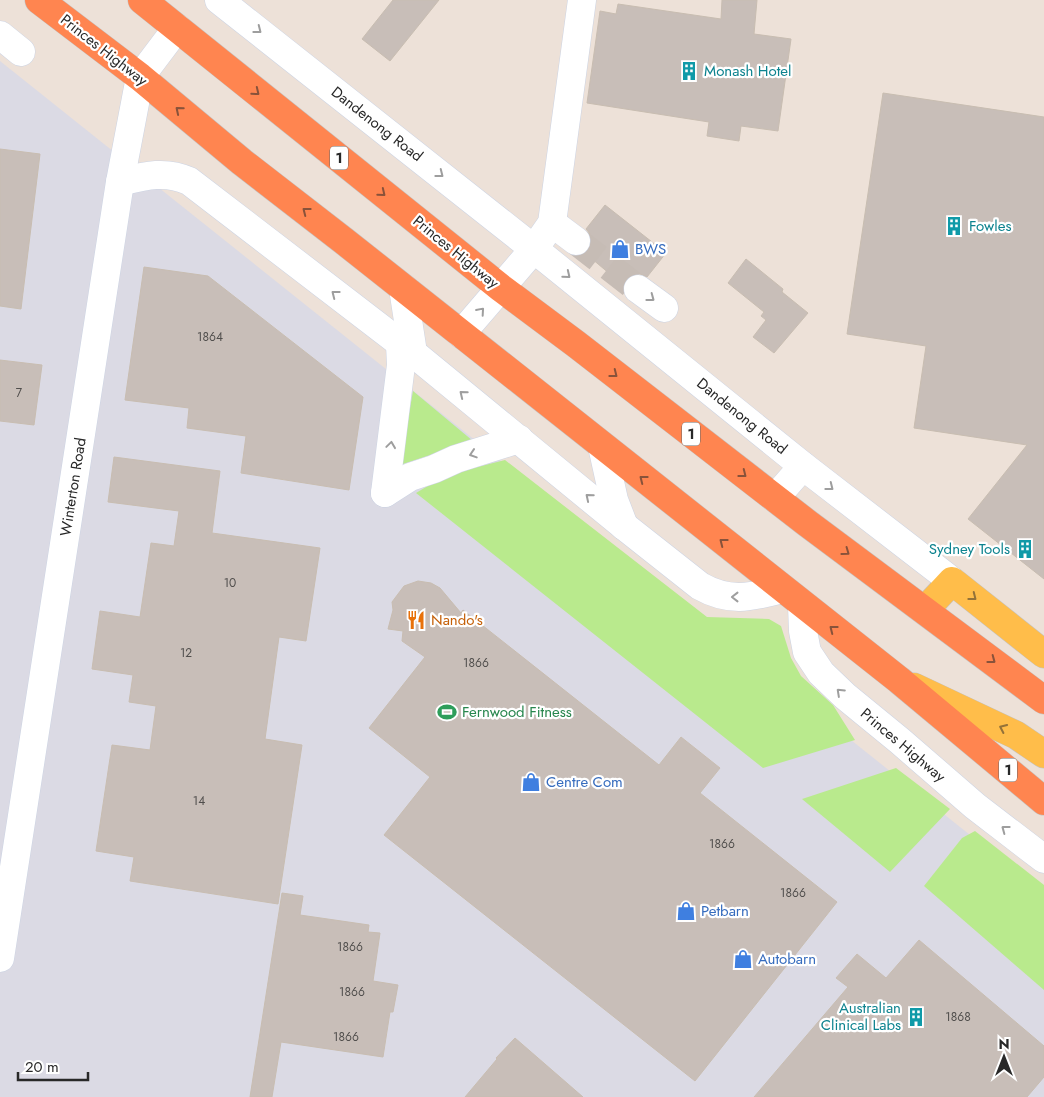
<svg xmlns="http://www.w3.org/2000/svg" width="1044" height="1097" font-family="Jost,sans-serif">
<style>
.industrial{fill:#dbdae4}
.green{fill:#b9ea8d}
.building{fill:#c8beb8;stroke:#c8bdb1}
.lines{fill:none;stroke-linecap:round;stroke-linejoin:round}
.minor-tunnel{stroke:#c6bcb5;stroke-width:28;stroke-dasharray:28 14;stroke-linecap:butt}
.minor-casing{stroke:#cdd4e3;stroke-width:29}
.major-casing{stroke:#c3c3c3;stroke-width:29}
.highway-casing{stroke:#c3c3c3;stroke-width:29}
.minor{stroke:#fff;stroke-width:28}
.major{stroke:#ffbd4a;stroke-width:28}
.highway{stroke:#ff8550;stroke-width:28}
.oneway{stroke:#9e9e9e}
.oneway2{stroke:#89523a}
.oneway3{stroke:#947239}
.labels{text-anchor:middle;stroke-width:4.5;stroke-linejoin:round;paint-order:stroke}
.number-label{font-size:12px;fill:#504e4c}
.shield{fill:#fff;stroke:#686868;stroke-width:1}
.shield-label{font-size:14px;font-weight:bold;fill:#282828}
.street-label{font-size:15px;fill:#282828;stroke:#fff}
.culture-label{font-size:15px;fill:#0d838f;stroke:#fff;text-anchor:start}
.shop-label{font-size:15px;fill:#366cbe;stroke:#fff;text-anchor:start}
.food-label{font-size:15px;fill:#c56008;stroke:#fff;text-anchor:start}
.leisure-label{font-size:15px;fill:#27864d;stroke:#fff;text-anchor:start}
</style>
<rect width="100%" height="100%" fill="#ede1d8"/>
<path class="industrial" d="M 0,61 L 1044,894 L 1044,1097 L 0,1097 Z"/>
<g class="green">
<path d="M 413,391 L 473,441 L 400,465 Z"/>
<path d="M 505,460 L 707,617 L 769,619 L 781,626 L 791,658 L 801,676 L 833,705 L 855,740 L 763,768 L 416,493 L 446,475 Z"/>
<path d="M 896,768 L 950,809 L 890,872 L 802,799 Z"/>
<path d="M 975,831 L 1044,885 L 1044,990 L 924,886 L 962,838 Z"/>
</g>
<g class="building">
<path d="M 393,0 L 439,0 L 390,61 L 362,39 Z"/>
<path d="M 722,0 L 757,0 L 754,34 L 791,39 L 778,131 L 741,126 L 739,141 L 707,136 L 709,122 L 587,103 L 600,11 L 616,14 L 618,4 L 721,19 Z"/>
<path d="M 883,93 L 1044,117 L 1044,579 L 968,519 L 1027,445 L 914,428 L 926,346 L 847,334 Z"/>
<path d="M 0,149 L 40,154 L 21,309 L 0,306 Z"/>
<path d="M 605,205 L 666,253 L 647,277 L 640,274 L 632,275 L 626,279 L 623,285 L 585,253 L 589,250 L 592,242 L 590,234 L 586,229 Z"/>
<path d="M 746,259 L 783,289 L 782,292 L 808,313 L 774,353 L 753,337 L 766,320 L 761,316 L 764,312 L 728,283 Z"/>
<path d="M 144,267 L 208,276 L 363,397 L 349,490 L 241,473 L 246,436 L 187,428 L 189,408 L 125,400 Z"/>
<path d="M 0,360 L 42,365 L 34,425 L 0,421 Z"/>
<path d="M 114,457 L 220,471 L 212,533 L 320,548 L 306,641 L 279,637 L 265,739 L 302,745 L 278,904 L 130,881 L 134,857 L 96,851 L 112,745 L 150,750 L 156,706 L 129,702 L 133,675 L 92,669 L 100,611 L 140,617 L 151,543 L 174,546 L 179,511 L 108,502 Z"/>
<path d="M 418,581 L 431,583 L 440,588 L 461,613 L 463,610 L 659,765 L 681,737 L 720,768 L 700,793 L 837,902 L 695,1081 L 384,835 L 430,777 L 369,728 L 425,657 L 402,641 L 403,631 L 388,629 L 393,610 L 392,602 L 404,586 Z"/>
<path d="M 282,893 L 303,896 L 300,915 L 369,925 L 368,932 L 380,933 L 373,981 L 398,985 L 393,1012 L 390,1012 L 383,1057 L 281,1042 L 272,1097 L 250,1097 Z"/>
<path d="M 919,940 L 1044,1046 L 1044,1077 L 1027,1097 L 754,1097 L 848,987 L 836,978 L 857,954 L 886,978 Z"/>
<path d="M 515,1038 L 583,1097 L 465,1097 L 497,1059 L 496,1058 Z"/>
</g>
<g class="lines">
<path class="minor-tunnel" d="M 576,241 L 638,289"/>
<g class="minor-casing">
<g id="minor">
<path d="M 219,0 L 534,249 L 803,466 L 952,581"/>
<path d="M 0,35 L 21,52"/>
<path d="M 120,182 C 144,176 165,170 189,181 L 413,353 L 624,526 L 700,586 C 730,603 751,597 783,589"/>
<path d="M 552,223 L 576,241"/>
<path d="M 403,288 L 413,353"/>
<path d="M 638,289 L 664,308"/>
<path d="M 461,334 L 534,249 L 552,223 L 582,0"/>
<path d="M 602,446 L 614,500 L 624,526"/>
<path d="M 385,493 L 401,365 L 400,344"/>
<path d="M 385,493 L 410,477 L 434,469 L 456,459 L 519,439"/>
<path d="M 775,498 L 803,466"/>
<path d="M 802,605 L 803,631 L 807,652 L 821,673 L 845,696 L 900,741 L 975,806 L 1044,859"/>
<path d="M 0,958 L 120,182 L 140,77 L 177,28"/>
</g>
</g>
<g class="major-casing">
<g id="major">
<path d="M 925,610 L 952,581 L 1044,654"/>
<path d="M 914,687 L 1016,735 L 1044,754"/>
</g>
</g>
<g class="highway-casing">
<g id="highway">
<path d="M 39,0 L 140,77 L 242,162 L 344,241 L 899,680 L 1044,801"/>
<path d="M 142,0 L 501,288 L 576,344 L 807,523 L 1044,700"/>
</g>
</g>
<use href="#minor" class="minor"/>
<use href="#major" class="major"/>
<use href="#highway" class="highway"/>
</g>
<defs><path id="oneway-chevron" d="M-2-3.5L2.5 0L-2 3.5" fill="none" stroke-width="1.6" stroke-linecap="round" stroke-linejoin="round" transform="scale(1.25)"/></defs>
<g class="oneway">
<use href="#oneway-chevron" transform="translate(258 30) rotate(38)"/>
<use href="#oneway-chevron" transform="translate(440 174) rotate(38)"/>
<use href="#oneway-chevron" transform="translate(567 275) rotate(39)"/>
<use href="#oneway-chevron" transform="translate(335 294) rotate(-142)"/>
<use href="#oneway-chevron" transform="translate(651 298) rotate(37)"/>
<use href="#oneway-chevron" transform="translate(481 311) rotate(-49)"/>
<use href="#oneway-chevron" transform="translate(463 394) rotate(-141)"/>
<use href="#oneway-chevron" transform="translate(391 445) rotate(-82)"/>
<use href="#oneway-chevron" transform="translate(473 454) rotate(162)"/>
<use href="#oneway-chevron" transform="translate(830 487) rotate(38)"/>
<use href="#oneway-chevron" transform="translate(589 497) rotate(-140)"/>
<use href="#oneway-chevron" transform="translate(735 597) rotate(-180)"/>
<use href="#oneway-chevron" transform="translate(840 692) rotate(-137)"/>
<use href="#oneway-chevron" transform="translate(1005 829) rotate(-143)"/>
</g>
<g class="oneway2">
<use href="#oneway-chevron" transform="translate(256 92) rotate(39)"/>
<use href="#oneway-chevron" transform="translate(179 110) rotate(-140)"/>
<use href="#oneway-chevron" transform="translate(382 193) rotate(39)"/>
<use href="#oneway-chevron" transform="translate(306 211) rotate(-142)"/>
<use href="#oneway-chevron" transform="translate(614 374) rotate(38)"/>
<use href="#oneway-chevron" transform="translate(743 474) rotate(38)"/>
<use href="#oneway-chevron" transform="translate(643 479) rotate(-142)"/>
<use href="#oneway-chevron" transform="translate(723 542) rotate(-142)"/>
<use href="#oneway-chevron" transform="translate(846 552) rotate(36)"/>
<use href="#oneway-chevron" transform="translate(833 629) rotate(-142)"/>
<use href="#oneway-chevron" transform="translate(992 660) rotate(37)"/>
</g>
<g class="oneway3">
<use href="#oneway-chevron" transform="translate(973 597) rotate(38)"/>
<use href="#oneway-chevron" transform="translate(1003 728) rotate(-155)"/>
</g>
<defs>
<g id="building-bare" transform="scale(1.5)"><path d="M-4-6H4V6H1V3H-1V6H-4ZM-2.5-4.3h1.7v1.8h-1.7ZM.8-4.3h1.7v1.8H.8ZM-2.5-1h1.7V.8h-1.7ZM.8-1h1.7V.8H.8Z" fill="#0f9aa8" stroke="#fff" stroke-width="2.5" paint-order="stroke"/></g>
<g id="shop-bare" transform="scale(1.5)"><path d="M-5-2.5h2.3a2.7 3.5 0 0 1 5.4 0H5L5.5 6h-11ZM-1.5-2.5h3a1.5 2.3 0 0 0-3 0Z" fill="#3f7fe0" stroke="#fff" stroke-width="2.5" paint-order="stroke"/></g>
<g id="restaurant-bare" transform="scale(1.5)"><path d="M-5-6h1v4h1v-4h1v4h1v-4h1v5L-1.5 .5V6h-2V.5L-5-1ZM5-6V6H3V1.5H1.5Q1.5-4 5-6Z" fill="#e8710a" stroke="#fff" stroke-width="2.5" paint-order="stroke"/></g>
<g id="stadium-bare" transform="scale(1.5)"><path d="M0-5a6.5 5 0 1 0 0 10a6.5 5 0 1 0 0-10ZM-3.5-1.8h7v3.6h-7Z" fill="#2e9e5b" stroke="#fff" stroke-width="2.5" paint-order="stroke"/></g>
</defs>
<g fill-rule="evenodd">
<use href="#building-bare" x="689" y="71"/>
<use href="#building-bare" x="954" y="226"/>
<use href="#shop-bare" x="620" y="249"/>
<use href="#building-bare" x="1025" y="549"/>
<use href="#restaurant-bare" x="416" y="620"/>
<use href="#stadium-bare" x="447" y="712"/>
<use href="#shop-bare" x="531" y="782"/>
<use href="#shop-bare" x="686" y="911"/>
<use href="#shop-bare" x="743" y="959"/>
<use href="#building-bare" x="916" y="1017"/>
</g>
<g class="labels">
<g class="number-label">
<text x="210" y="341">1864</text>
<text x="19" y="397">7</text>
<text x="230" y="587">10</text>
<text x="186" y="657">12</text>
<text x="476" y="667">1866</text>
<text x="199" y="805">14</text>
<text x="722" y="848">1866</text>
<text x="793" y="897">1866</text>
<text x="350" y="951">1866</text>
<text x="352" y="996">1866</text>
<text x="958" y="1021">1868</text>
<text x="346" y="1041">1866</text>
</g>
<g class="shield">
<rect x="330" y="146.5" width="18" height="23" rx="4"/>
<rect x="682" y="422.5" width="18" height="23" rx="4"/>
<rect x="999" y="758.5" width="18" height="23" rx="4"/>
</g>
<g class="shield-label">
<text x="339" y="163">1</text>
<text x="691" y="439">1</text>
<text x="1008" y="775">1</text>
</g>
<g class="street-label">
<text transform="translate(104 50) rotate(38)" y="5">Princes Highway</text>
<text transform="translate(377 124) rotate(38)" y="5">Dandenong Road</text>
<text transform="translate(456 252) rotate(39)" y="5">Princes Highway</text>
<text transform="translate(742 416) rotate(39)" y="5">Dandenong Road</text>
<text transform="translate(73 487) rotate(-81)" y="5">Winterton Road</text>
<text transform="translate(903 745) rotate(40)" y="5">Princes Highway</text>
</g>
<g class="culture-label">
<text x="704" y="76">Monash Hotel</text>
<text x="969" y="231">Fowles</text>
<text x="1010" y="554" text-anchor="end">Sydney Tools</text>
<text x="901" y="1013" text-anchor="end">Australian<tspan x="901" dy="17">Clinical Labs</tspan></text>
</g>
<g class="shop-label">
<text x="635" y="254">BWS</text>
<text x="546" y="787">Centre Com</text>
<text x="701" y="916">Petbarn</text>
<text x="758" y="964">Autobarn</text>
</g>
<g class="food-label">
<text x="431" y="625">Nando's</text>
</g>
<g class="leisure-label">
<text x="462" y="717">Fernwood Fitness</text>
</g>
</g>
<g transform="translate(1004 1057)" stroke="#ffffff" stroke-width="4" paint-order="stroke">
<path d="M0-4L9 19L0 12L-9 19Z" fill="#282828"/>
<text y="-8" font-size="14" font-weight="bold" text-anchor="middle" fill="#282828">N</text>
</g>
<path d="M18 1072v8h70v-8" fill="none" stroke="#282828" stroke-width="2.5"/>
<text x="25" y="1072" font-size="15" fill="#282828" stroke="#ffffff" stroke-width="4" paint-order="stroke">20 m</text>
</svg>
